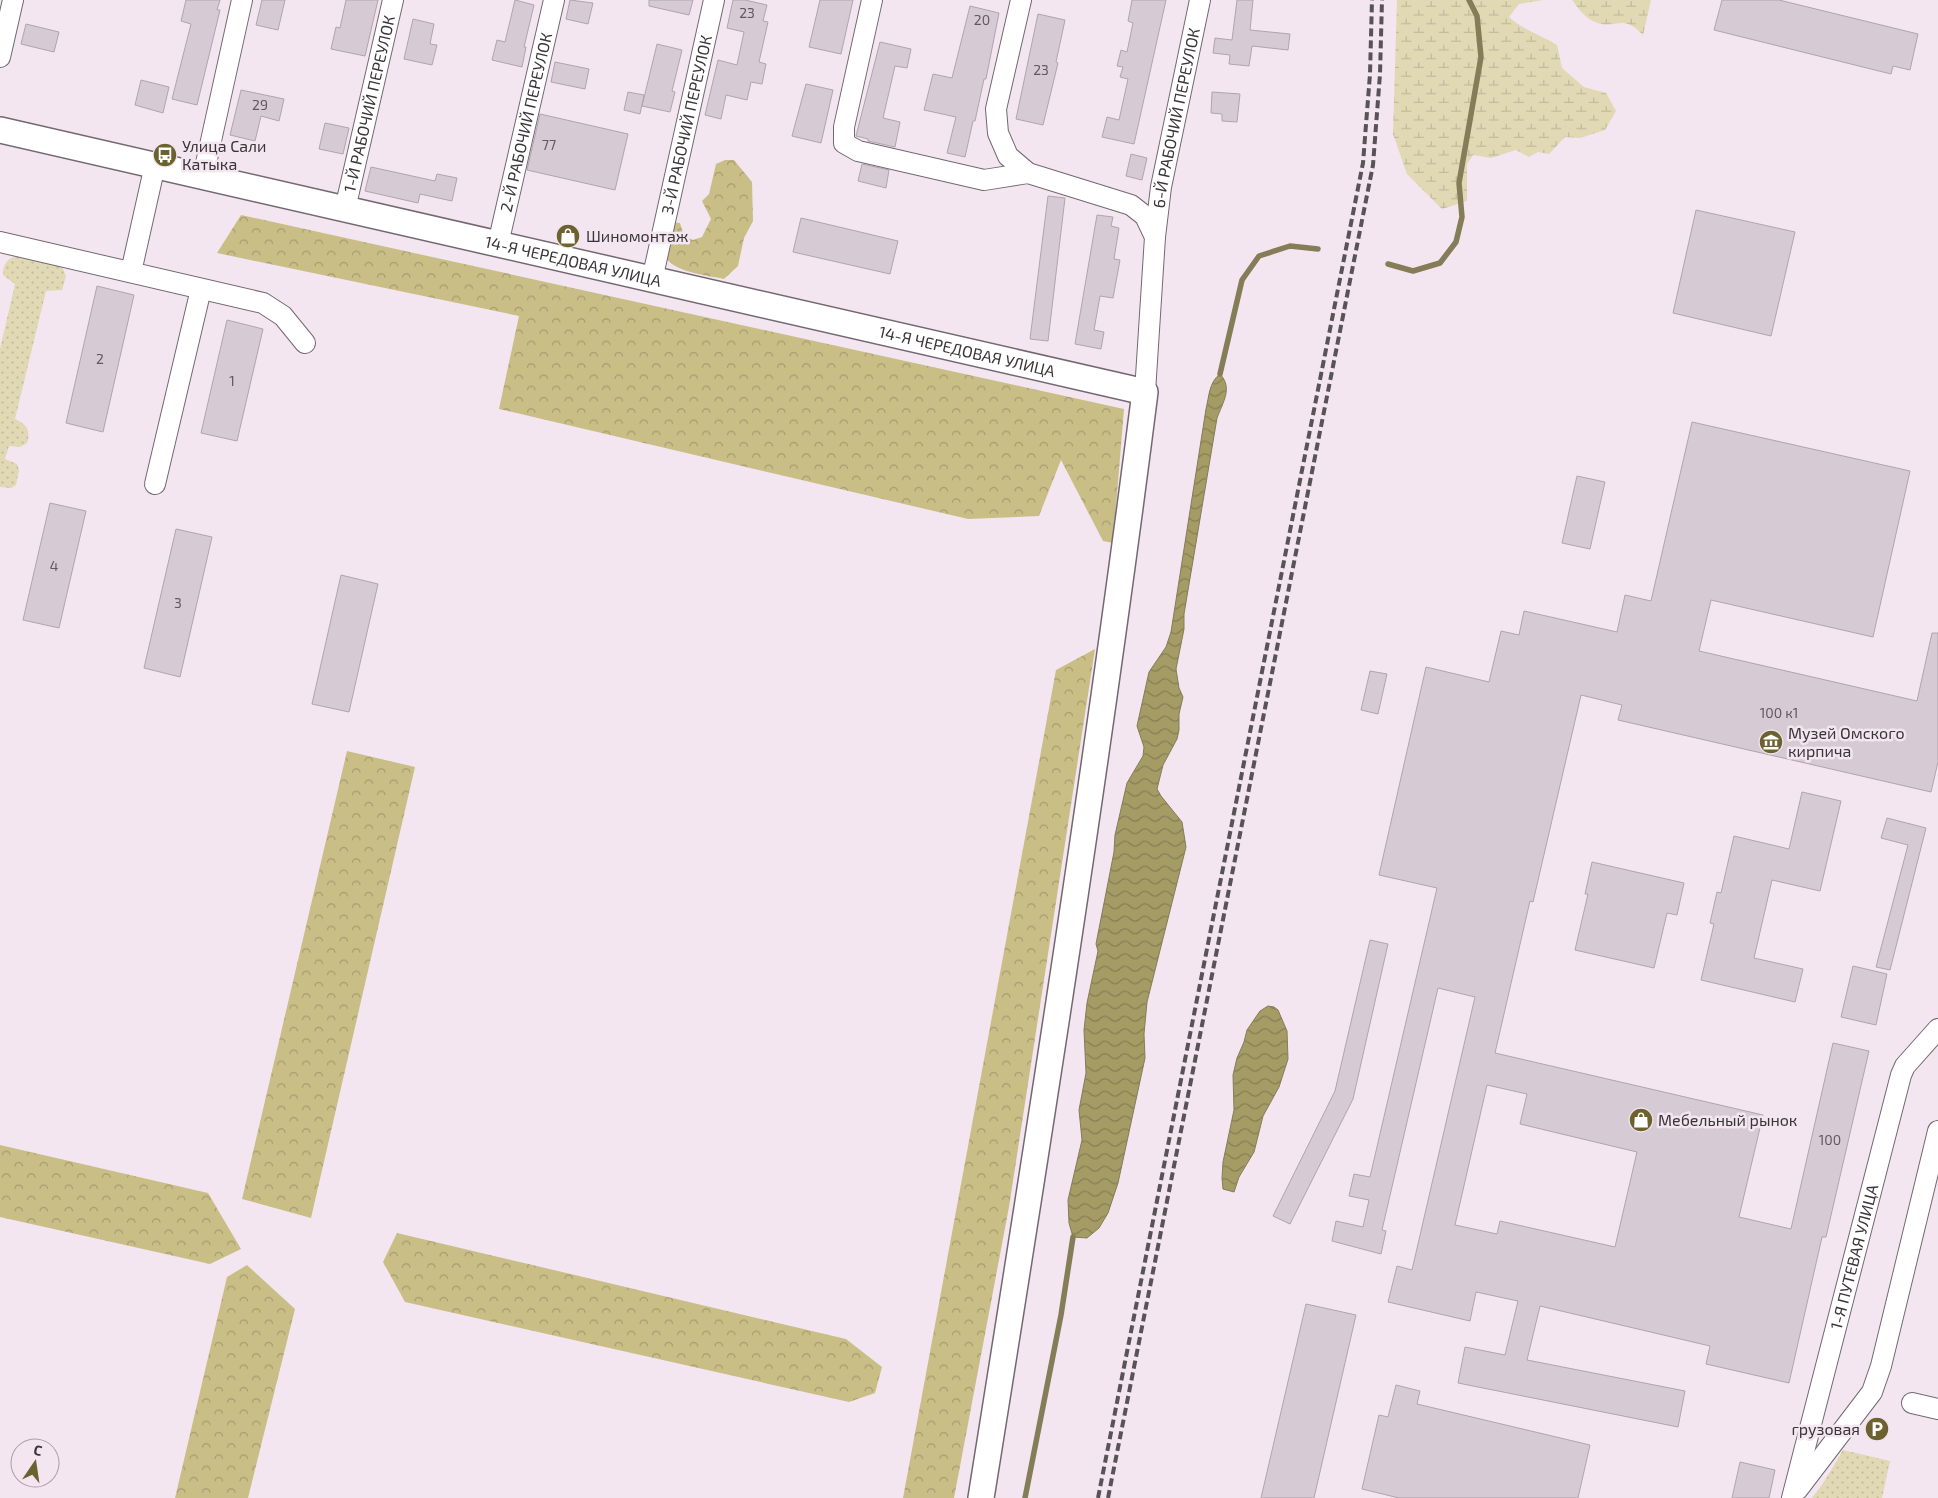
<svg xmlns="http://www.w3.org/2000/svg" width="1938" height="1498" font-family="'Exo 2',sans-serif">
<style>
.grass{fill:url(#grass-dots)}
.forest{fill:url(#forest-crowns)}
.wetland{fill:url(#wetland-marsh)}
.water{fill:url(#water-waves);stroke:#857c58}
.lines{fill:none;stroke-linecap:round;stroke-linejoin:round}
.stream{stroke:#857c58;stroke-width:5.5}
.building{fill:#d6cad4;stroke:#b0a4ae;fill-rule:evenodd}
.minor-casing{stroke:#736872;stroke-width:22}
.major-casing{stroke:#736872;stroke-width:28}
.minor{stroke:#fff;stroke-width:20}
.major{stroke:#fff;stroke-width:25}
.rail{stroke:#585358;stroke-width:4;stroke-dasharray:8 4;stroke-linecap:butt}
.labels{text-anchor:middle;stroke-width:5;stroke-linejoin:round;paint-order:stroke}
.number-label{font-size:14px;fill:#605a60}
.street-label{font-size:16px;fill:#393539;stroke:#f3e6f1}
.poi-label{font-size:16px;fill:#393539;stroke:#f3e6f1;text-anchor:start}
</style>
<defs>
<pattern id="grass-dots" width="8" height="8" patternUnits="userSpaceOnUse" patternTransform="scale(1.25)"><rect width="8" height="8" fill="#e0d9b4"/><path d="M2 2h.1M6 6h.1" fill="none" stroke="#c1bb9c" stroke-width="1.8" stroke-linecap="round"/></pattern>
<pattern id="forest-crowns" width="20" height="18" patternUnits="userSpaceOnUse" patternTransform="scale(1.25)"><rect width="20" height="18" fill="#cabe87"/><path d="M2 6a3 3 0 1 1 6 0M12 15a3 3 0 1 1 6 0" fill="none" stroke="#a59b6f"/></pattern>
<pattern id="wetland-marsh" width="20" height="14" patternUnits="userSpaceOnUse" patternTransform="scale(1.25)"><rect width="20" height="14" fill="#e0d9b4"/><path d="M1 5h8M5 5V1M11 12h8M15 12V8" fill="none" stroke="#c1bb9c"/></pattern>
<pattern id="water-waves" width="16" height="10" patternUnits="userSpaceOnUse" patternTransform="scale(1.25)"><rect width="16" height="10" fill="#a59b65"/><path d="M0 5q4-4 8 0t8 0" fill="none" stroke="#877f54"/></pattern>
</defs>
<rect width="100%" height="100%" fill="#f3e6f1"/>
<g class="grass">
<path d="M 18,256 L 62,267 L 66,276 L 62,290 L 46,291 L 15,419 C 27,424 31,431 27,443 L 20,447 L 9,446 L 5,459 L 17,464 L 19,470 L 16,485 L 11,488 L 0,487 L 0,349 L 15,284 L 3,275 C 3,264 7,258 18,256 Z"/>
<path d="M 1843,1450 L 1890,1461 L 1882,1498 L 1812,1498 L 1824,1482 Z"/>
</g>
<g class="forest">
<path d="M 725,160 L 734,160 L 752,182 L 753,221 L 744,238 L 738,266 L 724,279 C 707,275 664,272 663,249 C 663,241 669,230 671,222 L 680,223 L 684,236 L 693,240 L 702,237 L 711,219 L 702,201 L 709,194 L 716,164 Z"/>
<path d="M 241,215 L 1124,409 L 1113,543 L 1103,541 L 1061,460 L 1039,516 L 968,519 L 499,409 L 519,316 L 217,253 Z"/>
<path d="M 1095,649 L 1009,1207 L 954,1498 L 903,1498 L 1056,670 Z"/>
<path d="M 347,751 L 415,767 L 311,1218 L 242,1199 Z"/>
<path d="M 0,1145 L 208,1193 L 241,1249 L 210,1264 L 0,1217 Z"/>
<path d="M 397,1233 L 846,1339 L 882,1367 L 875,1393 L 849,1402 L 405,1302 L 383,1262 Z"/>
<path d="M 247,1265 L 295,1309 L 248,1498 L 175,1498 L 227,1277 Z"/>
</g>
<g class="wetland">
<path d="M 1397,0 L 1543,0 L 1519,4 L 1509,17 C 1523,30 1541,35 1557,45 L 1562,68 L 1584,87 L 1606,93 L 1616,111 L 1605,130 L 1580,138 L 1565,137 L 1549,154 L 1538,152 L 1529,157 L 1516,150 L 1491,158 L 1473,155 L 1467,164 L 1467,201 L 1442,209 L 1407,174 L 1393,134 Z"/>
<path d="M 1572,0 L 1651,0 L 1643,35 C 1621,12 1616,31 1595,22 C 1585,18 1578,8 1572,0 Z"/>
</g>
<g class="water">
<path d="M 1220,374 C 1233,388 1223,402 1217,418 L 1184,614 L 1184,629 L 1176,669 L 1179,688 L 1183,697 L 1179,714 L 1179,730 L 1177,739 L 1163,765 L 1157,789 L 1161,796 L 1182,822 L 1186,847 L 1147,1002 L 1144,1034 L 1145,1058 L 1118,1183 L 1108,1213 L 1099,1228 L 1087,1238 L 1073,1237 L 1069,1223 L 1068,1200 L 1082,1140 L 1079,1110 L 1086,1073 L 1084,1030 L 1087,1003 L 1098,951 L 1096,944 L 1114,852 L 1115,835 L 1127,783 L 1143,756 L 1144,747 L 1137,726 L 1149,672 L 1166,647 L 1171,632 L 1206,409 C 1209,397 1209,382 1220,374 Z"/>
<path d="M 1268,1006 L 1274,1007 L 1278,1010 L 1287,1031 L 1288,1059 L 1279,1087 L 1263,1116 L 1254,1152 L 1239,1177 L 1234,1192 L 1223,1189 L 1222,1178 L 1223,1162 L 1234,1110 L 1233,1075 L 1237,1058 L 1244,1042 L 1247,1030 L 1260,1011 Z"/>
</g>
<g class="lines">
<g class="stream">
<path d="M 1388,264 L 1413,271 L 1440,263 L 1456,242 L 1462,217 L 1459,183 L 1481,57 L 1477,16 L 1469,0"/>
<path d="M 1220,374 L 1242,280 L 1259,256 L 1290,246 L 1318,249"/>
<path d="M 1025,1498 L 1061,1315 L 1073,1237"/>
</g>
</g>
<g class="building">
<path d="M 186,0 L 220,0 L 217,10 L 220,10 L 197,105 L 172,99 L 191,24 L 181,21 Z"/>
<path d="M 262,0 L 285,0 L 278,30 L 256,25 Z"/>
<path d="M 346,0 L 378,0 L 365,56 L 331,49 L 336,27 L 340,28 Z"/>
<path d="M 515,0 L 534,5 L 524,47 L 526,47 L 522,67 L 492,60 L 497,40 L 505,42 Z"/>
<path d="M 570,0 L 593,3 L 588,24 L 566,19 Z"/>
<path d="M 649,0 L 693,0 L 689,15 L 649,6 Z"/>
<path d="M 733,0 L 745,0 L 767,5 L 763,21 L 768,22 L 759,62 L 766,64 L 762,84 L 751,82 L 747,100 L 726,95 L 721,119 L 705,115 L 718,60 L 737,65 L 744,32 L 727,28 Z"/>
<path d="M 820,0 L 853,0 L 841,54 L 809,47 Z"/>
<path d="M 1132,0 L 1166,0 L 1134,144 L 1102,137 L 1107,117 L 1119,120 L 1128,79 L 1120,77 L 1123,67 L 1117,66 L 1121,50 L 1127,52 L 1133,23 L 1128,21 Z"/>
<path d="M 1237,0 L 1253,0 L 1250,30 L 1290,34 L 1288,50 L 1252,46 L 1249,66 L 1229,64 L 1230,55 L 1213,53 L 1215,38 L 1232,40 Z"/>
<path d="M 1722,0 L 1779,0 L 1918,34 L 1910,70 L 1893,66 L 1891,74 L 1714,30 Z"/>
<path d="M 970,6 L 999,13 L 986,79 L 984,79 L 975,121 L 973,121 L 965,157 L 947,153 L 956,117 L 924,110 L 933,74 L 952,78 Z"/>
<path d="M 1038,14 L 1065,20 L 1056,62 L 1058,63 L 1043,125 L 1016,119 Z"/>
<path d="M 413,19 L 434,24 L 430,44 L 437,45 L 432,65 L 404,59 Z"/>
<path d="M 26,24 L 59,32 L 54,52 L 21,44 Z"/>
<path d="M 880,42 L 911,49 L 907,68 L 895,66 L 883,118 L 900,122 L 895,147 L 868,141 L 868,139 L 856,136 Z"/>
<path d="M 657,44 L 682,50 L 672,91 L 675,92 L 670,112 L 642,106 Z"/>
<path d="M 555,62 L 589,69 L 585,89 L 551,82 Z"/>
<path d="M 141,80 L 169,87 L 163,113 L 135,105 Z"/>
<path d="M 806,84 L 833,90 L 821,143 L 792,136 Z"/>
<path d="M 241,90 L 284,99 L 279,121 L 261,116 L 255,141 L 230,135 Z"/>
<path d="M 628,92 L 644,95 L 640,114 L 624,110 Z"/>
<path d="M 1212,92 L 1240,94 L 1237,122 L 1222,121 L 1222,114 L 1211,113 Z"/>
<path d="M 540,114 L 628,134 L 615,190 L 527,170 Z"/>
<path d="M 325,123 L 349,128 L 343,154 L 319,149 Z"/>
<path d="M 1131,154 L 1147,158 L 1142,180 L 1126,176 Z"/>
<path d="M 862,164 L 889,170 L 886,188 L 858,181 Z"/>
<path d="M 371,167 L 435,181 L 437,174 L 457,178 L 452,201 L 420,194 L 418,203 L 365,191 Z"/>
<path d="M 1048,196 L 1065,198 L 1048,341 L 1030,339 Z"/>
<path d="M 1696,210 L 1795,232 L 1771,336 L 1673,313 Z"/>
<path d="M 1097,215 L 1113,217 L 1111,226 L 1119,228 L 1114,259 L 1120,260 L 1113,298 L 1100,296 L 1094,330 L 1104,332 L 1101,349 L 1075,344 Z"/>
<path d="M 801,218 L 898,241 L 890,274 L 793,252 Z"/>
<path d="M 97,286 L 134,295 L 103,432 L 66,423 Z"/>
<path d="M 227,320 L 263,329 L 237,441 L 201,433 Z"/>
<path d="M 1692,422 L 1910,471 L 1873,637 L 1711,600 L 1699,651 L 1917,701 L 1932,633 L 1938,633 L 1938,762 L 1931,792 L 1618,720 L 1622,705 L 1581,695 L 1533,902 L 1530,901 L 1495,1053 L 1763,1115 L 1739,1217 L 1791,1229 L 1833,1043 L 1869,1051 L 1826,1237 L 1822,1237 L 1789,1383 L 1706,1364 L 1710,1346 L 1540,1306 L 1527,1360 L 1685,1391 L 1678,1427 L 1458,1383 L 1465,1347 L 1505,1355 L 1518,1301 L 1476,1292 L 1470,1321 L 1388,1302 L 1397,1266 L 1412,1270 L 1475,997 L 1438,988 L 1382,1230 L 1386,1231 L 1381,1254 L 1332,1241 L 1336,1221 L 1363,1227 L 1369,1200 L 1349,1196 L 1354,1174 L 1370,1177 L 1437,888 L 1379,875 L 1426,667 L 1489,682 L 1501,631 L 1519,635 L 1524,611 L 1617,632 L 1625,595 L 1651,601 ZM 1487,1085 L 1527,1094 L 1520,1124 L 1637,1152 L 1615,1247 L 1500,1221 L 1497,1234 L 1455,1225 Z"/>
<path d="M 1577,476 L 1605,482 L 1590,549 L 1562,543 Z"/>
<path d="M 50,503 L 86,511 L 59,628 L 23,620 Z"/>
<path d="M 176,529 L 212,537 L 180,677 L 144,668 Z"/>
<path d="M 341,575 L 378,584 L 349,712 L 312,704 Z"/>
<path d="M 1370,671 L 1387,674 L 1378,714 L 1361,710 Z"/>
<path d="M 1802,792 L 1841,801 L 1820,891 L 1772,880 L 1754,958 L 1803,969 L 1795,1002 L 1701,980 L 1714,924 L 1710,923 L 1717,892 L 1721,893 L 1734,836 L 1789,849 Z"/>
<path d="M 1887,818 L 1926,828 L 1890,970 L 1876,967 L 1908,845 L 1881,838 Z"/>
<path d="M 1592,862 L 1684,883 L 1677,915 L 1667,913 L 1654,968 L 1575,950 L 1588,894 L 1585,894 Z"/>
<path d="M 1370,940 L 1388,944 L 1353,1099 L 1290,1224 L 1273,1216 L 1335,1091 Z"/>
<path d="M 1853,966 L 1887,974 L 1876,1025 L 1841,1017 Z"/>
<path d="M 1306,1304 L 1356,1315 L 1314,1498 L 1261,1498 Z"/>
<path d="M 1396,1385 L 1420,1391 L 1417,1404 L 1590,1445 L 1578,1498 L 1399,1498 L 1362,1489 L 1379,1415 L 1388,1417 Z"/>
<path d="M 1740,1462 L 1775,1470 L 1769,1498 L 1732,1498 Z"/>
</g>
<g class="lines">
<g class="minor-casing">
<g id="minor">
<path d="M 872,0 L 844,127 L 844,143 L 858,151 L 984,180 L 1028,173 L 1131,205 L 1145,216 L 1155,237 L 1145,392"/>
<path d="M 1021,0 L 996,109 L 998,133 L 1008,156 L 1028,173"/>
<path d="M 0,57 L 13,0"/>
<path d="M 203,177 L 242,0"/>
<path id="s1" d="M 345,209 L 393,0"/>
<path id="s2" d="M 1155,237 L 1161,187 L 1200,0"/>
<path d="M 0,242 L 263,303 L 283,316 L 305,343"/>
<path id="s3" d="M 498,244 L 554,0"/>
<path d="M 131,272 L 155,165"/>
<path id="s4" d="M 652,280 L 714,0"/>
<path d="M 155,484 L 201,289"/>
<path d="M 1912,1403 L 1938,1409"/>
<path d="M 1798,1489 L 1872,1392 L 1881,1366 L 1938,1131"/>
<path id="s5" d="M 1792,1498 L 1901,1075 L 1905,1066 L 1938,1029"/>
</g>
</g>
<g class="major-casing">
<g id="major">
<path id="s6" d="M 0,130 L 1145,392 C 1098,762 1040,1130 981,1498"/>
</g>
</g>
<use href="#minor" class="minor"/>
<use href="#major" class="major"/>
<g class="rail">
<path d="M 1098,1498 L 1363,163 L 1370,74 L 1372,0"/>
<path d="M 1108,1498 L 1373,165 L 1380,74 L 1382,0"/>
</g>
</g>
<defs>
<g id="bus-disc" transform="scale(1.25)"><circle r="9.5" fill="#6c622f" stroke="#f3e6f1"/><path d="M-5-6H5V4H4V6H2V4H-2V6H-4V4H-5ZM-3.5-4V0h7V-4ZM-3.5 1.2v1.5H-2V1.2ZM2 1.2v1.5H3.5V1.2Z" fill="#fff"/></g>
<g id="shop-disc" transform="scale(1.25)"><circle r="9.5" fill="#6c622f" stroke="#f3e6f1"/><path d="M-5-2.5h2.3a2.7 3.5 0 0 1 5.4 0H5L5.5 6h-11ZM-1.5-2.5h3a1.5 2.3 0 0 0-3 0Z" fill="#fff"/></g>
<g id="museum-disc" transform="scale(1.25)"><circle r="9.5" fill="#6c622f" stroke="#f3e6f1"/><path d="M0-6L6-3V-2H-6V-3ZM-5-1h2V3h-2ZM-1-1h2V3h-2ZM3-1h2V3H3ZM-6 4H6V6H-6Z" fill="#fff"/></g>
<g id="parking-disc" transform="scale(1.25)"><circle r="9.5" fill="#6c622f" stroke="#f3e6f1"/><path d="M-3.5-5.5H1a3.5 3.5 0 0 1 0 7H-1V5.5H-3.5ZM-1-3.4V-.6H.8a1.4 1.4 0 0 0 0-2.8Z" fill="#fff"/></g>
</defs>
<g fill-rule="evenodd">
<use href="#bus-disc" x="165" y="155"/>
<use href="#shop-disc" x="568" y="236"/>
<use href="#museum-disc" x="1771" y="742"/>
<use href="#shop-disc" x="1641" y="1120"/>
<use href="#parking-disc" x="1877" y="1429"/>
</g>
<g class="labels">
<g class="number-label">
<text x="747" y="18">23</text>
<text x="982" y="25">20</text>
<text x="1041" y="75">23</text>
<text x="260" y="110">29</text>
<text x="549" y="150">77</text>
<text x="100" y="364">2</text>
<text x="232" y="386">1</text>
<text x="54" y="571">4</text>
<text x="178" y="608">3</text>
<text x="1779" y="718">100 к1</text>
<text x="1830" y="1145">100</text>
</g>
<g class="street-label">
<text dy="6" stroke="none"><textPath href="#s1" startOffset="108">1-Й РАБОЧИЙ ПЕРЕУЛОК</textPath></text>
<text dy="6" stroke="none"><textPath href="#s2" startOffset="121">6-Й РАБОЧИЙ ПЕРЕУЛОК</textPath></text>
<text dy="6" stroke="none"><textPath href="#s3" startOffset="125">2-Й РАБОЧИЙ ПЕРЕУЛОК</textPath></text>
<text dy="6" stroke="none"><textPath href="#s4" startOffset="159">3-Й РАБОЧИЙ ПЕРЕУЛОК</textPath></text>
<text dy="6" stroke="none"><textPath href="#s6" startOffset="588">14-Я ЧЕРЕДОВАЯ УЛИЦА</textPath></text>
<text dy="6" stroke="none"><textPath href="#s6" startOffset="992">14-Я ЧЕРЕДОВАЯ УЛИЦА</textPath></text>
<text dy="6" stroke="none"><textPath href="#s5" startOffset="249">1-Я ПУТЕВАЯ УЛИЦА</textPath></text>
</g>
<g class="poi-label">
<text x="182" y="152">Улица Сали<tspan x="182" dy="18">Катыка</tspan></text>
<text x="586" y="242">Шиномонтаж</text>
<text x="1788" y="739">Музей Омского<tspan x="1788" dy="18">кирпича</tspan></text>
<text x="1658" y="1126">Мебельный рынок</text>
<text x="1860" y="1435" text-anchor="end">грузовая</text>
</g>
</g>
<g transform="translate(35 1463) rotate(13)"><circle r="24" fill="#f3e6f1" stroke="#a99fa7"/>
<path d="M0-4L9 19L0 12L-9 19Z" fill="#6c622f"/>
<text y="-8" font-size="14" font-weight="bold" text-anchor="middle" fill="#393539">С</text>
</g>
</svg>
